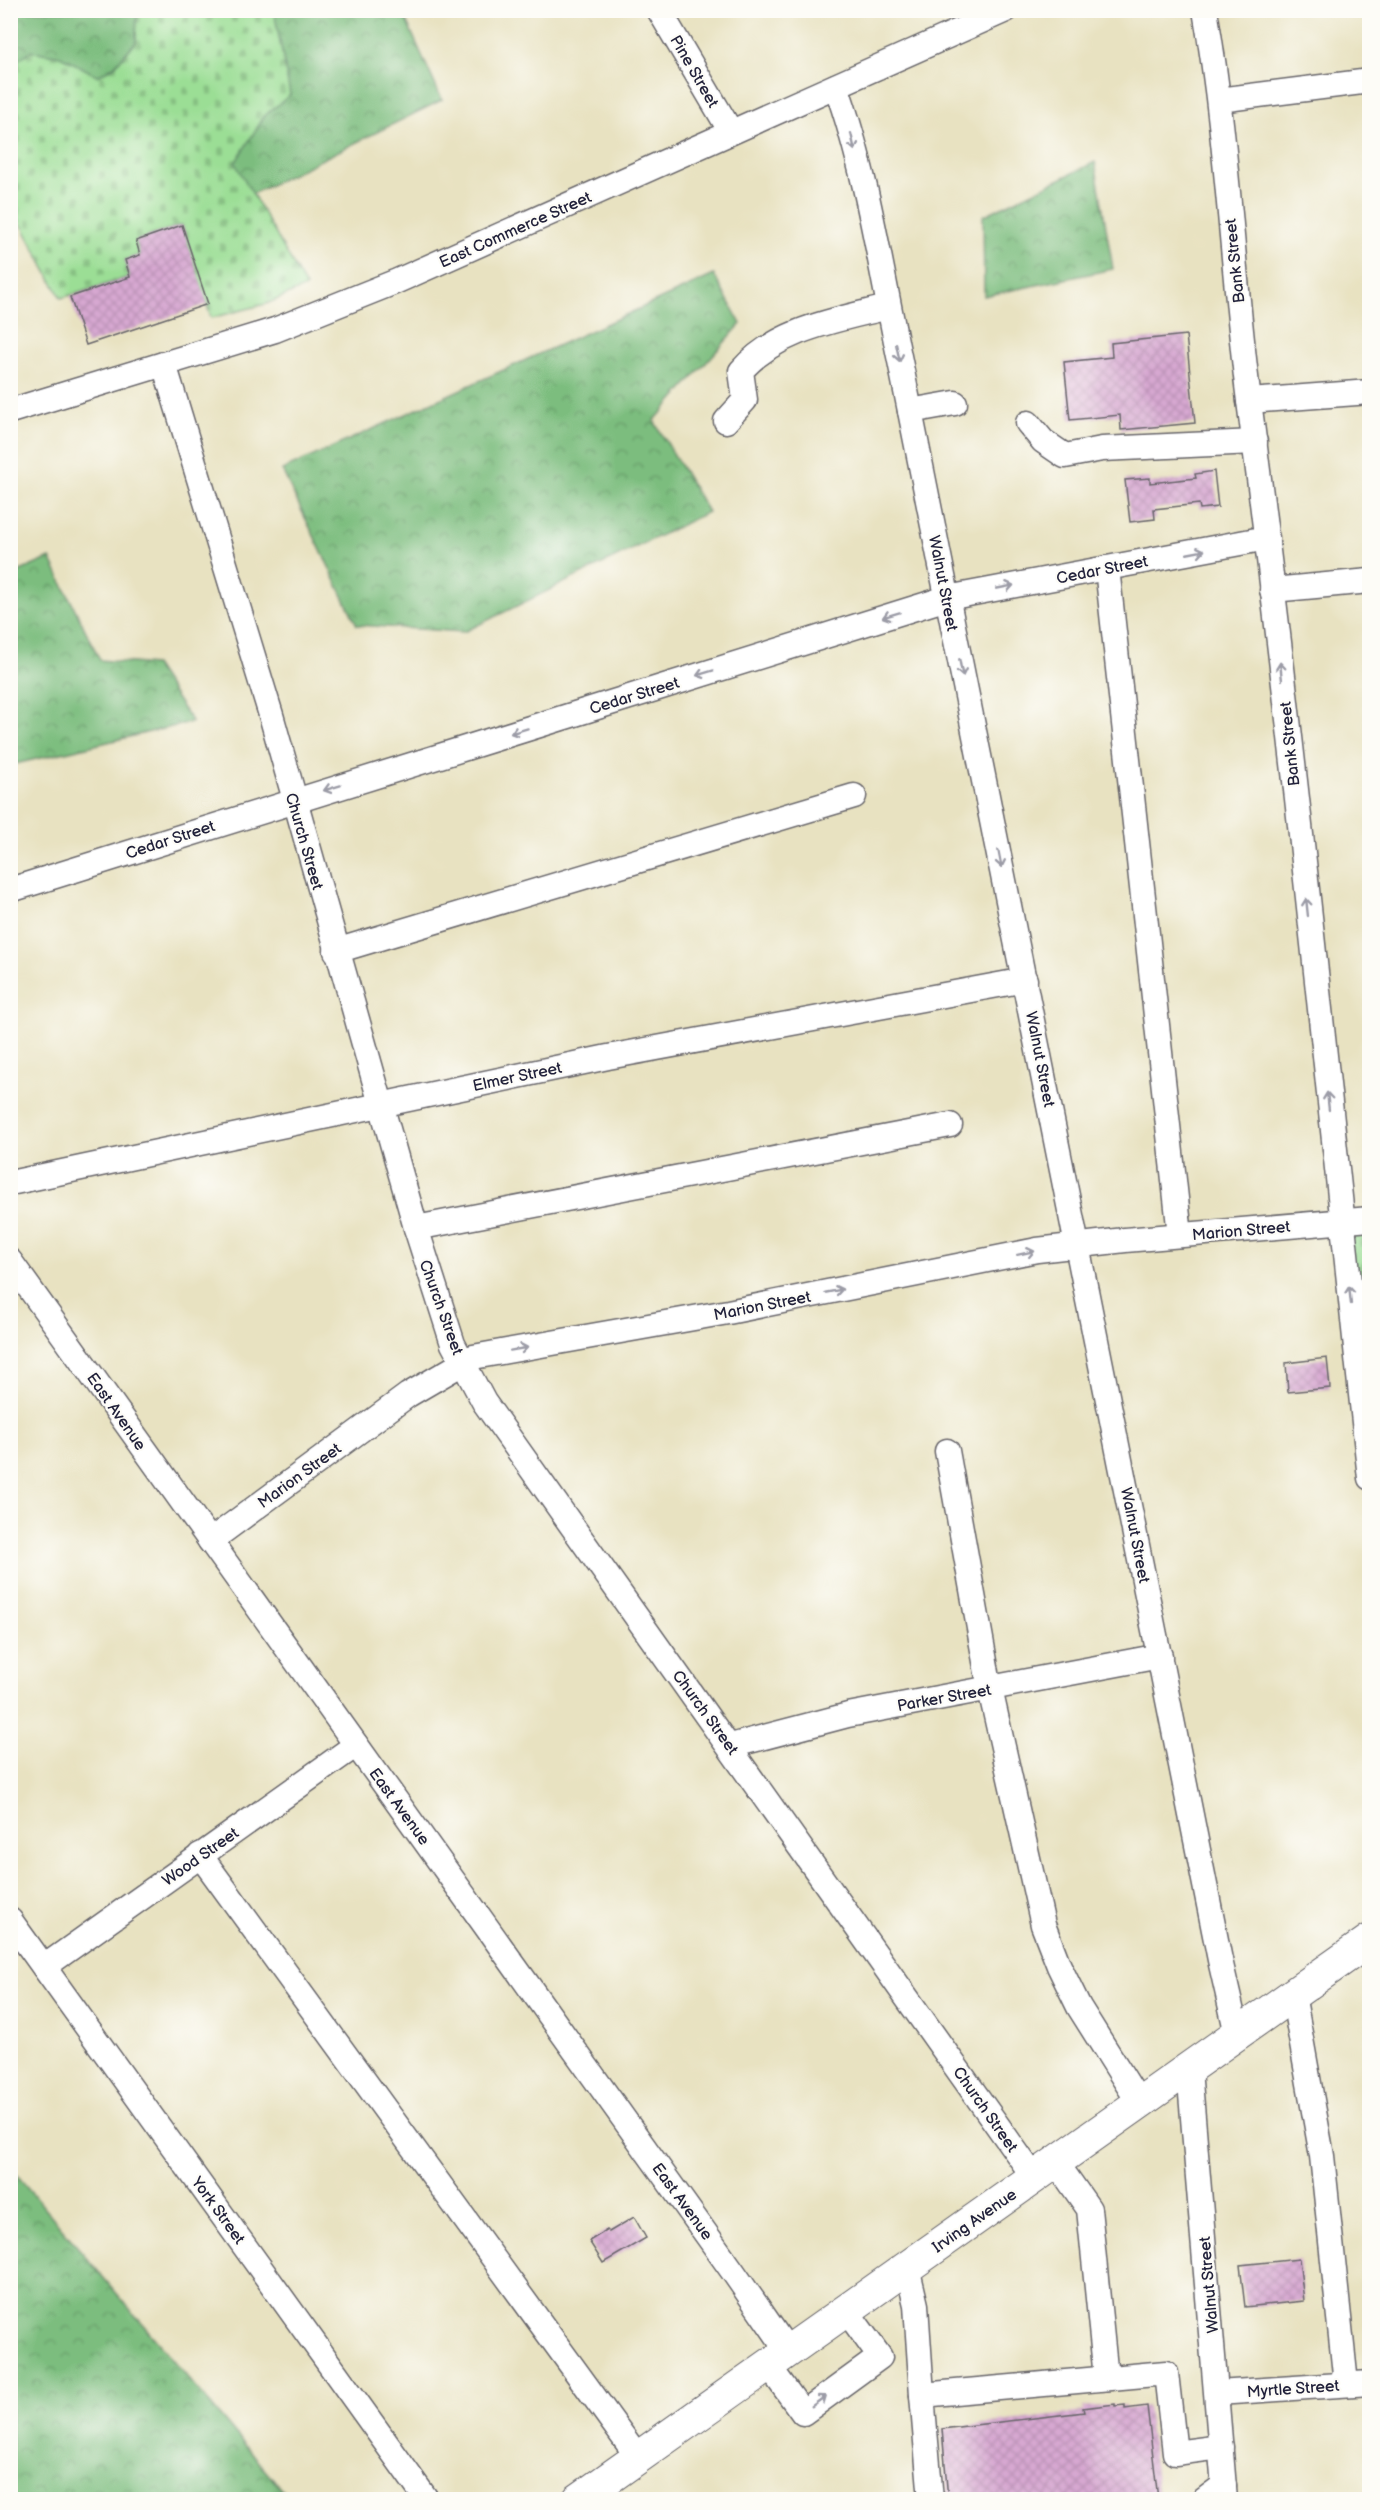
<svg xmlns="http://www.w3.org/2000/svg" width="1380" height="2510" font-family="'Balsamiq Sans',sans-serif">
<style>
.forest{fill:url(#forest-crowns);stroke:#4f705c;stroke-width:1.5}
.cemetery{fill:url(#cemetery-stones);stroke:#5e8068;stroke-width:1.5}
.building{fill:url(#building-cross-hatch)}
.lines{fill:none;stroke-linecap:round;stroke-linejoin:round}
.minor-casing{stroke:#67656a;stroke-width:27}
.major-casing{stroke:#67656a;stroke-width:34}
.minor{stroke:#fff;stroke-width:24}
.major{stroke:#fff;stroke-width:32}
.oneway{stroke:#9c9ca7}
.labels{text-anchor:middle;stroke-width:4.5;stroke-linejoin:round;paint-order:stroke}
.street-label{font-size:16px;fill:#22223b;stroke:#fdfcf7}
</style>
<defs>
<pattern id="forest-crowns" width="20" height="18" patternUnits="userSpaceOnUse" patternTransform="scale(1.5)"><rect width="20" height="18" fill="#7cbd7e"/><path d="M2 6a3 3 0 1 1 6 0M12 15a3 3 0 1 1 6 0" fill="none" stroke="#659968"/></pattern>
<pattern id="cemetery-stones" width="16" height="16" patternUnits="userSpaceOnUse" patternTransform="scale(1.5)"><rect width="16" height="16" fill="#9bde95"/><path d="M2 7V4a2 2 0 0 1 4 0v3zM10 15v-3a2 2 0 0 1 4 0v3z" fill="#85be81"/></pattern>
<pattern id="building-cross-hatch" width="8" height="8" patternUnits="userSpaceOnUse" patternTransform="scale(1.5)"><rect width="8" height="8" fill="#d7a8d1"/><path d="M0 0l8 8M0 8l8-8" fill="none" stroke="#b890b4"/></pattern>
</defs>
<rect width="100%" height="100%" fill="#fdfcf7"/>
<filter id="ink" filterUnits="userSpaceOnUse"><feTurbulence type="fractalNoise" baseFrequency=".0167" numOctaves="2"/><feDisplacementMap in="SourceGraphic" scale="12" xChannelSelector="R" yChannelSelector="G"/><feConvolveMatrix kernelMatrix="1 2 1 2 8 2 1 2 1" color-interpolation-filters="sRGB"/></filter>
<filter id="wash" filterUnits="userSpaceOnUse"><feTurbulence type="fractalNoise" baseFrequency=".008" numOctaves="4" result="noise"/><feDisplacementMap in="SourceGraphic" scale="24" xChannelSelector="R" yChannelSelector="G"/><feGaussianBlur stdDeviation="1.35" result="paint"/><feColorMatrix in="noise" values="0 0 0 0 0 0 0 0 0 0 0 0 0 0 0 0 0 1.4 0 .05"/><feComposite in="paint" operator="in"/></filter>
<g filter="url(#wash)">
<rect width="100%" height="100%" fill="#e8e2c1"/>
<g class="forest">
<path d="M 11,11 L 137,11 L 136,42 L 114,66 L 98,76 L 60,56 L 31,51 L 11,66 Z"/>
<path d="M 274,11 L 402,11 L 442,100 L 252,194 L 234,163 L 265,115 L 290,95 Z"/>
<path d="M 1095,162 L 1113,269 L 984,296 L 983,216 Z"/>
<path d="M 714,275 L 741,324 L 654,421 L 708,512 L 464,632 L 357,625 L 282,470 Z"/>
<path d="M 50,558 L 100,660 L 154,665 L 192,722 L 11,765 L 11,575 Z"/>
<path d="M 11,2168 L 285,2493 L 277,2500 L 11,2499 Z"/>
</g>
<g class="cemetery">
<path d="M 137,11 L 274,11 L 290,95 L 265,115 L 235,163 L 306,287 L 266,304 L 211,318 L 182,225 L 136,241 L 140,255 L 125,260 L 130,277 L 61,298 L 11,205 L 10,66 L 31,51 L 60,56 L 98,76 L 115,66 L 136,42 Z"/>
<path d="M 1369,1219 L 1369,1478 L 1342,1221 Z"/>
</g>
<g id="blocks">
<g class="building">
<path d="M 182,225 L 208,304 L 86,345 L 70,297 L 130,277 L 125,260 L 140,255 L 136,241 Z"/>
<path d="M 1186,335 L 1195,423 L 1121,430 L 1120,415 L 1070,420 L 1064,362 L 1112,357 L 1111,343 Z"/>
<path d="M 1214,471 L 1218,507 L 1200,509 L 1199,504 L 1154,509 L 1155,519 L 1130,522 L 1125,480 L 1150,478 L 1150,483 L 1196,478 L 1195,474 Z"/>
<path d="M 1327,1358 L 1330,1388 L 1288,1392 L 1286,1363 Z"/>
<path d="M 634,2217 L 646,2238 L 603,2263 L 589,2241 L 607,2230 L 609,2232 Z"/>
<path d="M 1299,2259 L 1304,2301 L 1245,2307 L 1240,2265 Z"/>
<path d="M 1115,2404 L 1115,2406 L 1125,2405 L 1125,2409 L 1147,2406 L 1158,2499 L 948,2499 L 942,2429 L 1084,2412 L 1083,2408 Z"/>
</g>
</g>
</g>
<g filter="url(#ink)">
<use href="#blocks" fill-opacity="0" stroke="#67656a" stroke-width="1.5"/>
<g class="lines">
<g class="minor-casing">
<g id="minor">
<path d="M 659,10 L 731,132"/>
<path d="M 1205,10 C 1228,140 1232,271 1249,401 C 1296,759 1331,1119 1370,1478"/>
<path d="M 836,86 C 867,172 881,271 900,361 L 1220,1960 L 1237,2034"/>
<path d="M 1219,100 L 1370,81"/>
<path d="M 164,364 L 271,715 L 416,1228 L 453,1344 L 484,1402 L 1034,2177"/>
<path d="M 1249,401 L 1370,392"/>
<path d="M 10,411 L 275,330 L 395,282 L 1006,10"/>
<path d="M 910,411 L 955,403"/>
<path d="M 726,421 L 745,400 L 741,371 C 777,329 837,320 888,307"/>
<path d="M 1028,423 L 1043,441 L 1065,456 L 1102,449 L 1255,442"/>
<path d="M 1107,568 L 1180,1235"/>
<path d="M 1272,590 L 1370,581"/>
<path d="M 10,890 L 947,598 L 1267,538"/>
<path d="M 336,951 L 854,796"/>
<path d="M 10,1183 L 608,1057 L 1025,980"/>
<path d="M 416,1228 L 950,1125"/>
<path d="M 10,1261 L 734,2273 L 788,2351"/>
<path d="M 947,1451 L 990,1689 L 1043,1925 L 1059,1966 L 1079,2007 L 1140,2104"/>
<path d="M 210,1541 L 408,1395 L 473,1357 L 728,1312 L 1037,1250 L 1125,1240 L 1370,1219"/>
<path d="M 730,1746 L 848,1715 L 1160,1656"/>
<path d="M 200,1855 L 638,2457"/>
<path d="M 10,1920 L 427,2500"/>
<path d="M 44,1967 L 356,1745"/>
<path d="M 1293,1994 L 1322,2156 L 1346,2384"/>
<path d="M 1189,2070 L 1225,2500"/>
<path d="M 1056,2162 L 1089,2209 L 1106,2378"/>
<path d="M 907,2267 L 916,2305 L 922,2395"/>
<path d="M 768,2365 L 803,2413 L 880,2357 L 846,2310"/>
<path d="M 1217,2393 L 1370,2383"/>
<path d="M 931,2500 L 922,2395 L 1166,2373 L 1175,2453 L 1221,2447"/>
<path d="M 1204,2500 L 1224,2485"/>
</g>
</g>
<g class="major-casing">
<path id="major" d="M 578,2500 L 1370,1940"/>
</g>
<use href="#minor" class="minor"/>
<use href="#major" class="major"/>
</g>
<defs><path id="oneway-shaft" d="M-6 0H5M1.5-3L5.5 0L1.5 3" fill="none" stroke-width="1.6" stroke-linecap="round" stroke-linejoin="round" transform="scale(1.5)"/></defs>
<g class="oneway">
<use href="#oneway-shaft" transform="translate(853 142) rotate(77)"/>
<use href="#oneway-shaft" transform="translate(898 353) rotate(78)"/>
<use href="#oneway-shaft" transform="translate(1196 552) rotate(-11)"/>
<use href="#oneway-shaft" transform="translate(1005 587) rotate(-11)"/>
<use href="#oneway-shaft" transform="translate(891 615) rotate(163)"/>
<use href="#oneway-shaft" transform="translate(961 668) rotate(79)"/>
<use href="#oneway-shaft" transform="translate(1281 671) rotate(-96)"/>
<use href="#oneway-shaft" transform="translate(705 673) rotate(163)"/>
<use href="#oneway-shaft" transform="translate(519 731) rotate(163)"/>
<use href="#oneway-shaft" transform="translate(332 788) rotate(163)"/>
<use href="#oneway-shaft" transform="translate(1000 859) rotate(79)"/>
<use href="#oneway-shaft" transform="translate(1307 907) rotate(-96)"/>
<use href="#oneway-shaft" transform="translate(1328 1101) rotate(-96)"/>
<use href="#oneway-shaft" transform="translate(1026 1253) rotate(-12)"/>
<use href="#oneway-shaft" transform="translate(834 1291) rotate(-11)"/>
<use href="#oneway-shaft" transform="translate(1350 1295) rotate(-96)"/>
<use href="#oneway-shaft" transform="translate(519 1349) rotate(-10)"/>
<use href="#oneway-shaft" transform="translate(819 2401) rotate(-36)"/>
</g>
</g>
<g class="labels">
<g class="street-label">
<text transform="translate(695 71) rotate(60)" y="6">Pine Street</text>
<text transform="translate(515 229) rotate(-24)" y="6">East Commerce Street</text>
<text transform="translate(1234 261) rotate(-96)" y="6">Bank Street</text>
<text transform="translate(1102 569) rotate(-11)" y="6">Cedar Street</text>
<text transform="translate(944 583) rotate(79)" y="6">Walnut Street</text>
<text transform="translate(634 695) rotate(-17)" y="6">Cedar Street</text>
<text transform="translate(1289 744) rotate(-96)" y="6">Bank Street</text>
<text transform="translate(170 839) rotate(-18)" y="6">Cedar Street</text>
<text transform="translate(305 841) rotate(74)" y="6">Church Street</text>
<text transform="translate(1041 1059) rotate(79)" y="6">Walnut Street</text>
<text transform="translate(517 1076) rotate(-12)" y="6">Elmer Street</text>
<text transform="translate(1241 1230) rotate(-5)" y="6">Marion Street</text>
<text transform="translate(762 1305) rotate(-11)" y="6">Marion Street</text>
<text transform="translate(442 1307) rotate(70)" y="6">Church Street</text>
<text transform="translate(117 1411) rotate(55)" y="6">East Avenue</text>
<text transform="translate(299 1475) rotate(-36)" y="6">Marion Street</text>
<text transform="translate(1136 1535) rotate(79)" y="6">Walnut Street</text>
<text transform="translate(944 1697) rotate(-10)" y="6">Parker Street</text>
<text transform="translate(706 1712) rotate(54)" y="6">Church Street</text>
<text transform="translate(400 1806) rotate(54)" y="6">East Avenue</text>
<text transform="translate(200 1856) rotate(-35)" y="6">Wood Street</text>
<text transform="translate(986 2109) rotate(55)" y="6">Church Street</text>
<text transform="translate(683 2201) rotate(54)" y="6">East Avenue</text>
<text transform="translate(219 2210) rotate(54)" y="6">York Street</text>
<text transform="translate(974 2220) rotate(-35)" y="6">Irving Avenue</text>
<text transform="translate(1208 2285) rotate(-95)" y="6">Walnut Street</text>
<text transform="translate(1293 2388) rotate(-4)" y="6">Myrtle Street</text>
</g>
</g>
<rect width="1380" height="2510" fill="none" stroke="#fdfcf7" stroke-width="36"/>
</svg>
